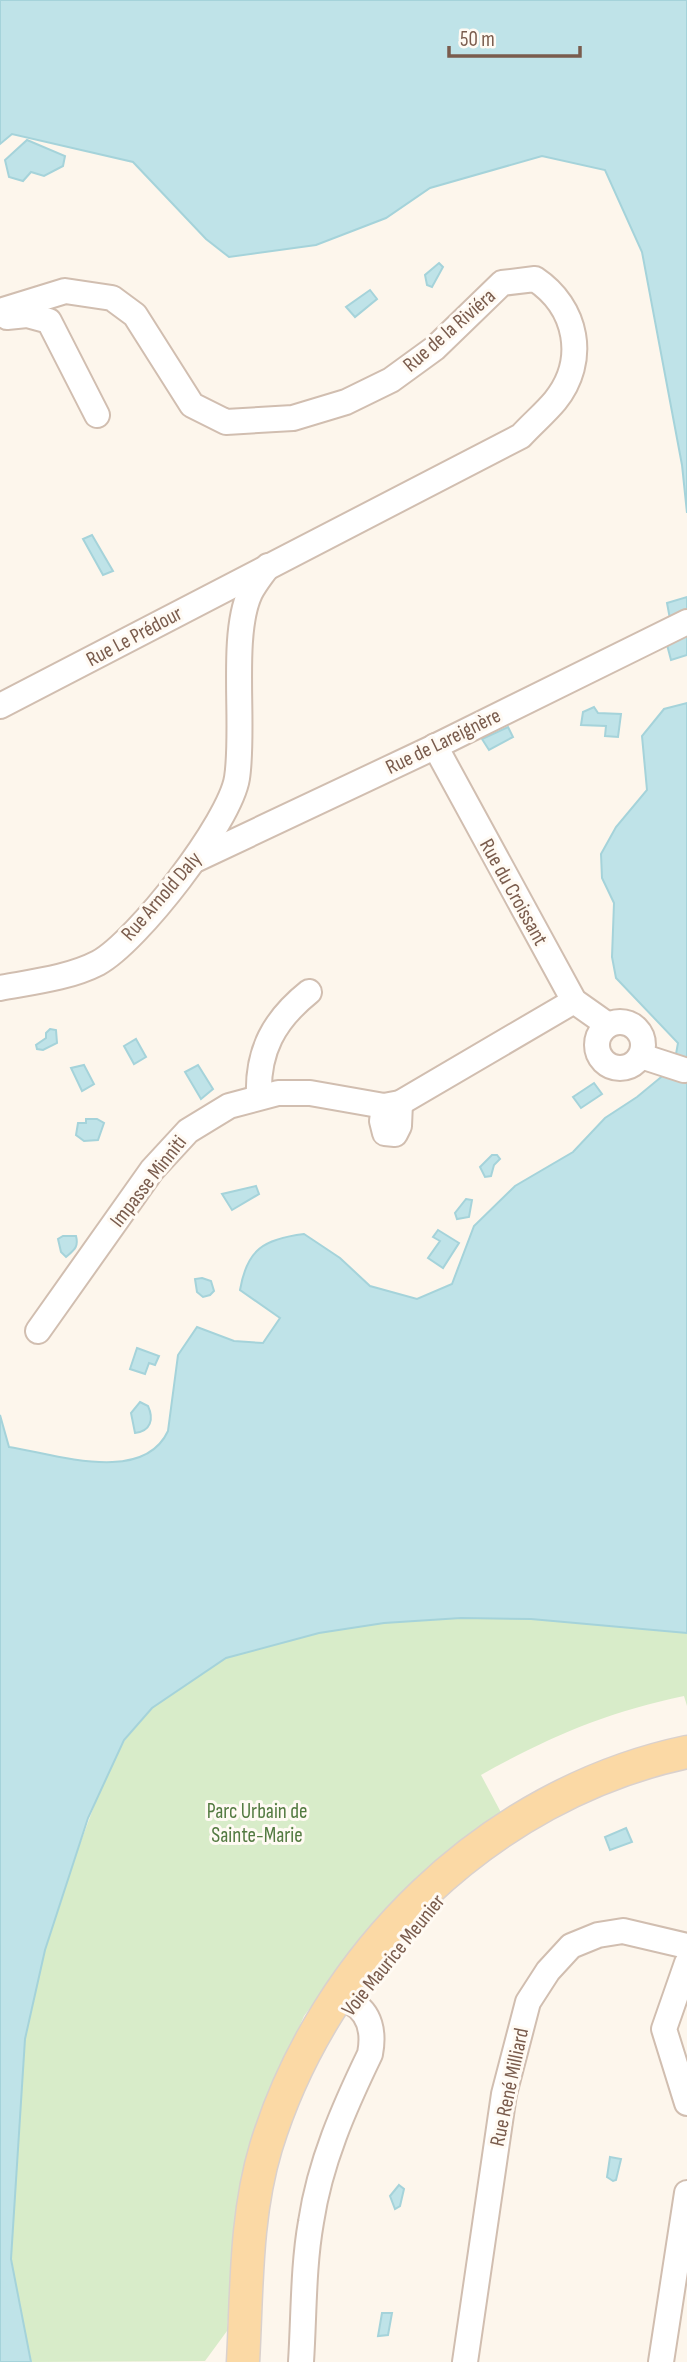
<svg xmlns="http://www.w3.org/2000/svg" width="687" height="2362" font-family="'Sofia Sans Condensed',sans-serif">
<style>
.green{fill:#d8ecc9}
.water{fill:#bfe3e8;stroke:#a5d3da;stroke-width:2}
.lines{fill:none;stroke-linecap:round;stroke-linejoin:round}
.minor-casing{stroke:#d1beb0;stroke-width:28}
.major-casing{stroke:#dad1cd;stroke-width:35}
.minor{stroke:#fff;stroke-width:24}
.major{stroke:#fbd9a5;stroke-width:32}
.labels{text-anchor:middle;stroke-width:6;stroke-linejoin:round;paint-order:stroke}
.street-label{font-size:21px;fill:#7a5c4d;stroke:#fffaf3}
.park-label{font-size:21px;fill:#537a41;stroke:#fffaf3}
</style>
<rect width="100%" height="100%" fill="#fdf6ec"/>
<path class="green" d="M 461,1618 L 531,1619 L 687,1633 L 687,1706 L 684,1696 C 605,1713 551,1736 481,1775 L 504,1818 L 451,1851 L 382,1915 L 304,2016 L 258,2122 L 237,2201 L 227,2331 L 205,2361 L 31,2362 L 11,2259 L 25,2039 L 45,1950 L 66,1881 L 105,1777 L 125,1740 L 152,1707 L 226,1658 L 319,1633 L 384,1623 Z"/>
<g class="water">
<path d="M 0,0 L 687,0 L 687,513 L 682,465 L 642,252 L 605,170 L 542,156 L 430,188 L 386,218 L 316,245 L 229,257 L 206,239 L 133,162 L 12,134 L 0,144 Z"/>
<path d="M 27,140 L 65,156 L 63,166 L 44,176 L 31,172 L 23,181 L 9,177 L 5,160 Z"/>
<path d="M 439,263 L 443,267 L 432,287 L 427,285 L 425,275 Z"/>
<path d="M 370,290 L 377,299 L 355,317 L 346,307 Z"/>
<path d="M 92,535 L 113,571 L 103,575 L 83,539 Z"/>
<path d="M 687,597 L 687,614 L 670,619 L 667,603 Z"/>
<path d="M 687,631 L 687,655 L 671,660 L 666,641 Z"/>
<path d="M 687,703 L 687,1633 L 531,1619 L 461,1618 L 384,1623 L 319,1633 L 226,1658 L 152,1708 L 124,1740 L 88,1818 L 45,1950 L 25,2039 L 11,2259 L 31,2362 L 0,2362 L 0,1415 L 9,1447 C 55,1454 143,1485 168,1431 L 178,1355 L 197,1327 L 234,1341 L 263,1343 L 280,1318 L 240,1290 C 247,1249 264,1239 304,1234 L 340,1258 L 370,1286 L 417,1299 L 452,1284 L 474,1226 L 515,1186 L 573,1152 L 605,1118 L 637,1097 L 666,1073 L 684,1063 L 676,1054 L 678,1043 L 616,978 L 612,957 L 614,903 L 602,878 L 601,854 L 616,827 L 647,790 L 642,736 L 664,709 Z"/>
<path d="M 594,707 L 598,713 L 621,714 L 618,737 L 605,736 L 606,726 L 581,725 L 583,712 Z"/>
<path d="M 508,727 L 513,737 L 489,750 L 482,739 Z"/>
<path d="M 50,1029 L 56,1030 L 57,1043 L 43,1050 L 37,1049 L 36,1045 L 46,1038 L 46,1033 Z"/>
<path d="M 136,1039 L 146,1057 L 134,1064 L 124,1046 Z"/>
<path d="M 84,1065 L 94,1084 L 82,1091 L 71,1068 Z"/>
<path d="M 198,1065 L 213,1089 L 201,1099 L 185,1072 Z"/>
<path d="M 594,1083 L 602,1094 L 581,1108 L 573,1097 Z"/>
<path d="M 86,1119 L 97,1119 L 104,1123 L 98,1140 L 84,1141 L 76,1135 L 78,1123 L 86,1123 Z"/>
<path d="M 492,1155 L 497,1155 L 500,1159 L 494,1165 L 491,1176 L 485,1177 L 480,1167 Z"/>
<path d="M 256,1186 L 259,1194 L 232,1210 L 222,1194 Z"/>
<path d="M 466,1199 L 472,1200 L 469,1217 L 457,1219 L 455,1213 Z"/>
<path d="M 438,1230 L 459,1243 L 443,1268 L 428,1258 L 440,1241 L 433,1237 Z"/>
<path d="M 63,1236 L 76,1236 C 79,1247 74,1250 66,1257 L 61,1252 L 58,1239 Z"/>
<path d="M 202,1278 L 211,1281 L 214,1291 L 210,1295 L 203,1297 L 197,1292 L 195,1279 Z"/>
<path d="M 137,1348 L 159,1356 L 155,1365 L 149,1363 L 145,1374 L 130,1369 Z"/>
<path d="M 140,1402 L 148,1406 C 154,1419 151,1431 135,1433 L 131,1413 Z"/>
<path d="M 626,1828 L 632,1842 L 610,1850 L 605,1837 Z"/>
<path d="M 610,2157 L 621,2159 L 616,2180 L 613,2181 L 607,2177 Z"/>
<path d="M 399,2185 L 404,2189 L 400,2206 L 395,2209 L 390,2196 Z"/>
<path d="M 382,2313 L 392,2313 L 388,2335 L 378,2336 Z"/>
</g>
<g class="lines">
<g class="minor-casing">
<g id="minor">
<path d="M 0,311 L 65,291 L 112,298 L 135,315 L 192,405 L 226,422 L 293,418 L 346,402 L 391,380 L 435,348 L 502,283 L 535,279 C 577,307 588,360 555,401 C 545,413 532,424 521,436 L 0,706"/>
<path d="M 7,317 L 27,315 L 49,321 L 97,415"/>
<path d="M 435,746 L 574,1001 L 608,1025"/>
<path d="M 197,859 L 430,749 L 687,622"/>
<path d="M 0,988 C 32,982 69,978 98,963 C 137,942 230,822 237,778 C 245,727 230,636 250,593 C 255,583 262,575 268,566"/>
<circle cx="620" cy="1045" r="23"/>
<path d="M 641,1056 L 684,1070"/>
<path d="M 259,1097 C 257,1051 274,1020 309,992"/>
<path d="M 384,1106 L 382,1121 L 385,1133 L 395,1134 L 399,1126 L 400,1103"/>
<path d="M 38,1331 L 152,1170 L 188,1131 L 229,1106 L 278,1093 L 310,1093 L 384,1106 L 400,1103 L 574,1001"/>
<path d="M 687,1963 L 664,2029 L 687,2103"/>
<path d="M 301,2362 C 304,2316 303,2267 311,2222 C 320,2162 344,2108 370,2054 C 374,2033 371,2013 351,2002"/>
<path d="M 465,2362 L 504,2094 L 528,2002 L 548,1971 L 571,1946 L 598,1935 L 623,1931 L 687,1946"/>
<path d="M 661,2362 L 687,2193"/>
</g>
</g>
<g class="major-casing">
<path id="major" d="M 243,2362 C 247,2290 245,2217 266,2147 C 325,1955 489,1794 687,1752"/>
</g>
<use href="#minor" class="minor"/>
<use href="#major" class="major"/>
</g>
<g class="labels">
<g class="street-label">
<text transform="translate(449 330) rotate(-41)" y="7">Rue de la Riviéra</text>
<text transform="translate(134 636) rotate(-28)" y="7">Rue Le Prédour</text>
<text transform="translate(443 741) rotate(-26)" y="7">Rue de Lareignère</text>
<text transform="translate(514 892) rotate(61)" y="7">Rue du Croissant</text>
<text transform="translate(161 896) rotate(-49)" y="7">Rue Arnold Daly</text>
<text transform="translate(148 1181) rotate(-52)" y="7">Impasse Minniti</text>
<text transform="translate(393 1955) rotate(-51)" y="7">Voie Maurice Meunier</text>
<text transform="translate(509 2087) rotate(-78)" y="7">Rue René Milliard</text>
</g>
<g class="park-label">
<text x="257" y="1818">Parc Urbain de<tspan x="257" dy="24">Sainte-Marie</tspan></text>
</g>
</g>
<path d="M449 46v10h131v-10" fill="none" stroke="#7a5c4d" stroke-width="3.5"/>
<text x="460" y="46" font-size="21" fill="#7a5c4d" stroke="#fffaf3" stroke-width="5" paint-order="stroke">50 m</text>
</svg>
